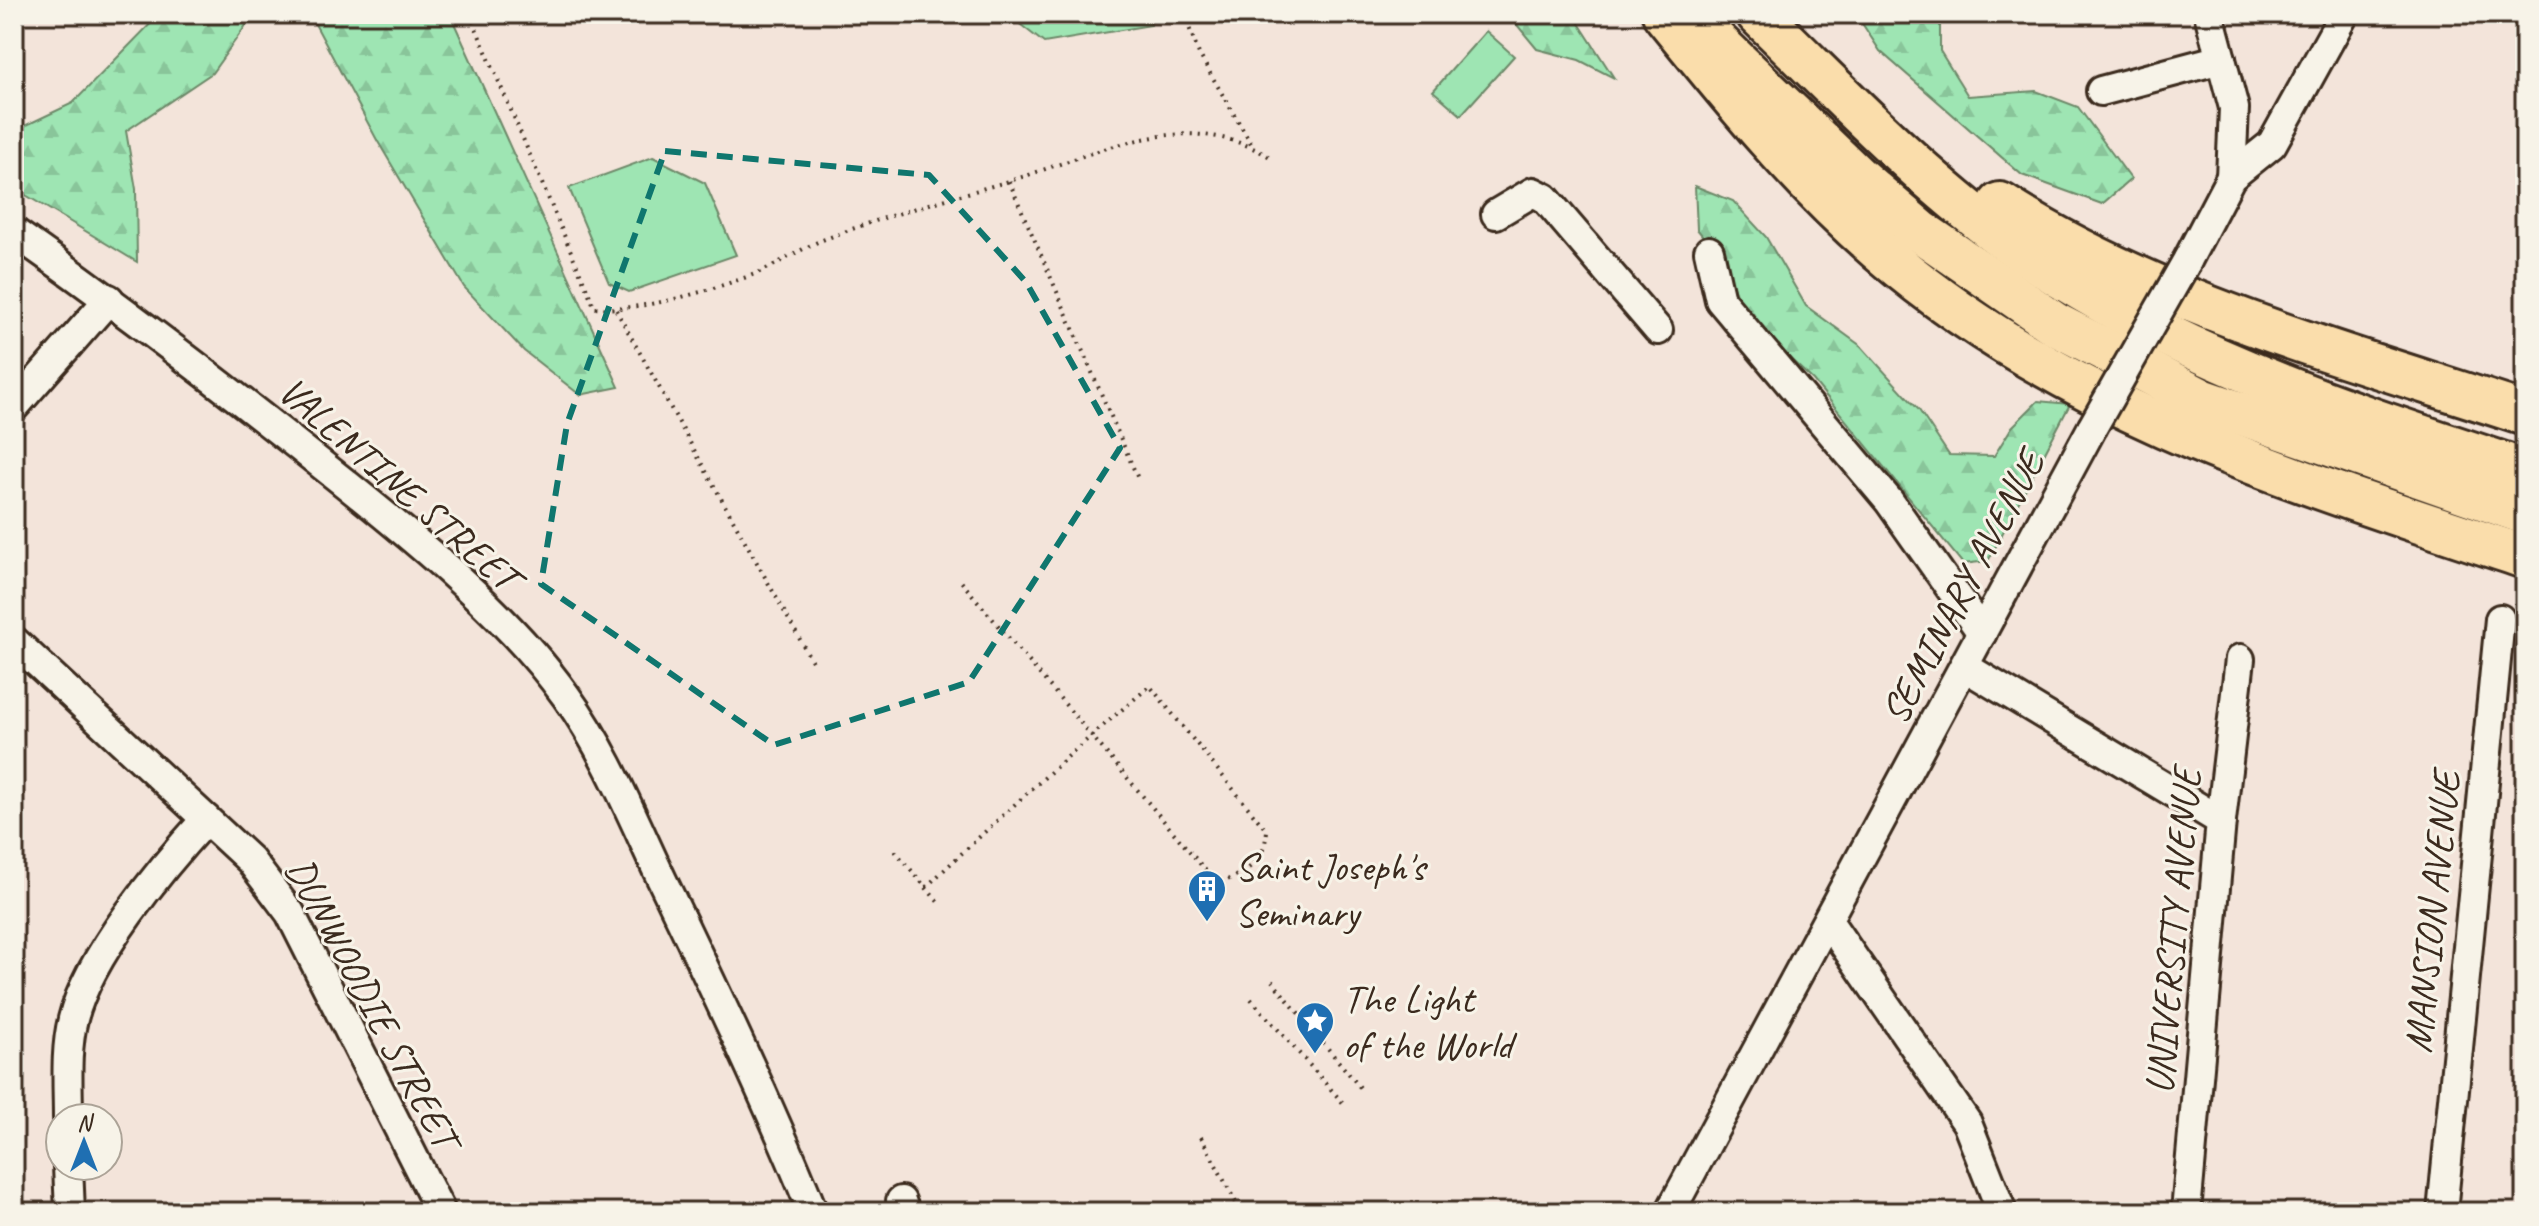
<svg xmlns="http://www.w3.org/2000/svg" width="2539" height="1226" font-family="Caveat,sans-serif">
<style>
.green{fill:#9ee5b3;stroke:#6c8868;stroke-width:2}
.forest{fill:url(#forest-firs);stroke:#6c8868;stroke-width:2}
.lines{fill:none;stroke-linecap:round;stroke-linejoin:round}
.minor-casing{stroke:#3b2a1e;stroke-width:34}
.highway-casing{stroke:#3b2a1e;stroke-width:48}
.path{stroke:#3b2a1e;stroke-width:4;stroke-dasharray:2 6;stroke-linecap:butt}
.minor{stroke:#f7f3e8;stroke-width:28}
.highway{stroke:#faddab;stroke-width:42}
.minor-bridge-casing{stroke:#3b2a1e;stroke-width:34;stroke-linecap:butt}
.minor-bridge{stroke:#f7f3e8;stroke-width:28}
.marked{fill:none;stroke:#0f766e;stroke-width:6;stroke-dasharray:16 10;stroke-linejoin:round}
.labels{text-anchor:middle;stroke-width:6;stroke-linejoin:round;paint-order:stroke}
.street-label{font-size:40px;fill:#3b2a1e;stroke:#f7f3e8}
.poi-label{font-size:40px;fill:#3b2a1e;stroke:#f7f3e8;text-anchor:start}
</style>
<defs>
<pattern id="forest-firs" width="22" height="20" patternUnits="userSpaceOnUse" patternTransform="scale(2)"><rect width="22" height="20" fill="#9ee5b3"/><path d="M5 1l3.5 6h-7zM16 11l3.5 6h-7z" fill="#89c59a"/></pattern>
</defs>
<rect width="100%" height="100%" fill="#f3e4da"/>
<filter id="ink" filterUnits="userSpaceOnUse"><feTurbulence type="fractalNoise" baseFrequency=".0125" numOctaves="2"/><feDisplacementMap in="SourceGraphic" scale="16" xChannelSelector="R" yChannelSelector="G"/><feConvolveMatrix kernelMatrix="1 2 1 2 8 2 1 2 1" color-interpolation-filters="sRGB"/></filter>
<g filter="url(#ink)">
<g class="green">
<path d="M 1007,14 L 1150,14 L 1151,25 L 1044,43 Z"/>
<path d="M 1486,31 L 1514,56 L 1461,115 L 1433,91 Z"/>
<path d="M 653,157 L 705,183 L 736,255 L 629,292 L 609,283 L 569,188 Z"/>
</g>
<g class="forest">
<path d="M 160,14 L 254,14 L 212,73 L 126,131 L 136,189 L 137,262 L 14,188 L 14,131 L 73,103 Z"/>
<path d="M 298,14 L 450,14 L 619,387 L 580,395 L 524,351 L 464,287 L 377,140 L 314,22 Z"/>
<path d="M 1508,14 L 1573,14 L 1614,78 L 1579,60 L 1537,49 Z"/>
<path d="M 1856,14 L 1940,14 L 1940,51 L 1968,96 L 2036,91 L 2078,107 L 2131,179 L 2102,204 L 2022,175 L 1880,51 Z"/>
<path d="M 1695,186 L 1733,201 L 1766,237 L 1806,306 L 1861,346 L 1919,410 L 1949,455 L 1994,456 L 2012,427 L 2038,401 L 2070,404 L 1988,561 L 1963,564 L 1813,380 L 1744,316 L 1724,262 L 1697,229 Z"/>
</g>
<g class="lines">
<g class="minor-casing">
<g id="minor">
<path d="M 2209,14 L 2234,108 L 2231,177"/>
<path d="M 2101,91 L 2221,59"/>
<path d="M 1496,214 L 1533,192 L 1545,198 L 1658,330"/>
<path d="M 14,232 C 126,311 234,394 341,480 C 417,541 509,616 566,696 C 606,751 633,819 662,880 C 715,990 767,1099 813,1212"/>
<path d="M 1709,251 L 1720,300 L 1889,501 L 1982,633"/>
<path d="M 2187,261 L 2231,177 L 2272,144 L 2344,14"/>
<path d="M 14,407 L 109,299"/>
<path d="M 14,641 L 250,860 L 290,913 L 441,1212"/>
<path d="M 1965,667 L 2221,821"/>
<path d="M 1828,921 L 1967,1123 L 2002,1212"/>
<path d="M 68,1118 C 68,1086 65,1051 73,1019 C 88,957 162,867 206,819"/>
<path d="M 68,1166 L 70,1212"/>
<path d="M 901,1201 L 905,1212"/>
<path d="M 1670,1212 L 2092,428"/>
<path d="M 2186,1212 L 2221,821 L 2240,659"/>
<path d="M 2442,1212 L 2500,619"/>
</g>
</g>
<g class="highway-casing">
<g id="highway">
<path d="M 1664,14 C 1732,98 1798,180 1880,251 C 2065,411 2297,481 2525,557"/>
<path d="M 1758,14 C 1838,91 1914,172 2003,238 C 2159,352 2344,411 2525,471"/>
<path d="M 1708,34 L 1856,176 L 1920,231 L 2055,324 L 2202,400 L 2525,513"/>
<path d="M 2000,204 C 2155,304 2350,356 2525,414"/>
</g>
</g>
<g class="path">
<path d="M 470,14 L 595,308 C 642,312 711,290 755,274 C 778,265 798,250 820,241 C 881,217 943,200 1006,182 C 1094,156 1184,103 1273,159"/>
<path d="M 1184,14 L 1199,54 L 1253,147"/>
<path d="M 1009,181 L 1139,481"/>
<path d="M 616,310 L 813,663"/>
<path d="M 895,851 L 939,903"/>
<path d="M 926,887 C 999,818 1072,751 1150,686 L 1267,831 C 1263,867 1247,869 1218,885 L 959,579"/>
<path d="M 1272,981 L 1363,1091"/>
<path d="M 1251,999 L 1344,1104"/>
<path d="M 1201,1137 L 1241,1212"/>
</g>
<use href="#minor" class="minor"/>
<use href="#highway" class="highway"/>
<g class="minor-bridge-casing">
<path id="minor-bridge" d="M 2092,428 L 2187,261"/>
</g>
<use href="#minor-bridge" class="minor-bridge"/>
</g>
</g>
<path class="marked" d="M 665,151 L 929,175 L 1026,282 L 1120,448 L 969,682 L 774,745 L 541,584 L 567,424 Z"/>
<defs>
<g id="building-pin" transform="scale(2)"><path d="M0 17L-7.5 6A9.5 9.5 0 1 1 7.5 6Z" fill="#1f6fb2" stroke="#f7f3e8"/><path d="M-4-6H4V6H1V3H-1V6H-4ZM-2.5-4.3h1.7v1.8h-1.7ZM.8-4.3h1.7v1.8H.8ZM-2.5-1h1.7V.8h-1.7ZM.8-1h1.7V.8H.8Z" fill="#fff"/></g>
<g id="sight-pin" transform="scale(2)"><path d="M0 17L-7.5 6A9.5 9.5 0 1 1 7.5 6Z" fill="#1f6fb2" stroke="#f7f3e8"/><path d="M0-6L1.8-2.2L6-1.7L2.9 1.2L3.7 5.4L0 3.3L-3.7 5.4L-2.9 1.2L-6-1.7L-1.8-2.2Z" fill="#fff"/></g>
</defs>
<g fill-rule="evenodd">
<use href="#building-pin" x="1207" y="889"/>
<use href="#sight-pin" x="1315" y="1021"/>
</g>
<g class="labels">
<g class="street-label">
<text transform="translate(399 483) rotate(41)" y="14">VALENTINE STREET</text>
<text transform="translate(1962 587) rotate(-62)" y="14">SEMINARY AVENUE</text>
<text transform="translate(2431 912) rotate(-84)" y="14">MANSION AVENUE</text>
<text transform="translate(2172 931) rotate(-85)" y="14">UNIVERSITY AVENUE</text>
<text transform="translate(373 1002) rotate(62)" y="14">DUNWOODIE STREET</text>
</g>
<g class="poi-label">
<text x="1235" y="880">Saint Joseph's<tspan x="1235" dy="46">Seminary</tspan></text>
<text x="1343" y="1012">The Light<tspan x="1343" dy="46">of the World</tspan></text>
</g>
</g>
<rect width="2539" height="1226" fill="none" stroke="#f7f3e8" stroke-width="48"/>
<rect x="24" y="24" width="2491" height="1178" fill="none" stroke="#3b2a1e" stroke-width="3" filter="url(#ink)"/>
<g transform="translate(84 1142)"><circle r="38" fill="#f7f3e8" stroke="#aca397" stroke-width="2"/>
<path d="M0-6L14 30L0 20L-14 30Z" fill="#1f6fb2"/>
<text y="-12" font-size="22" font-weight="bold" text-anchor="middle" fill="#3b2a1e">N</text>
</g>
</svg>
